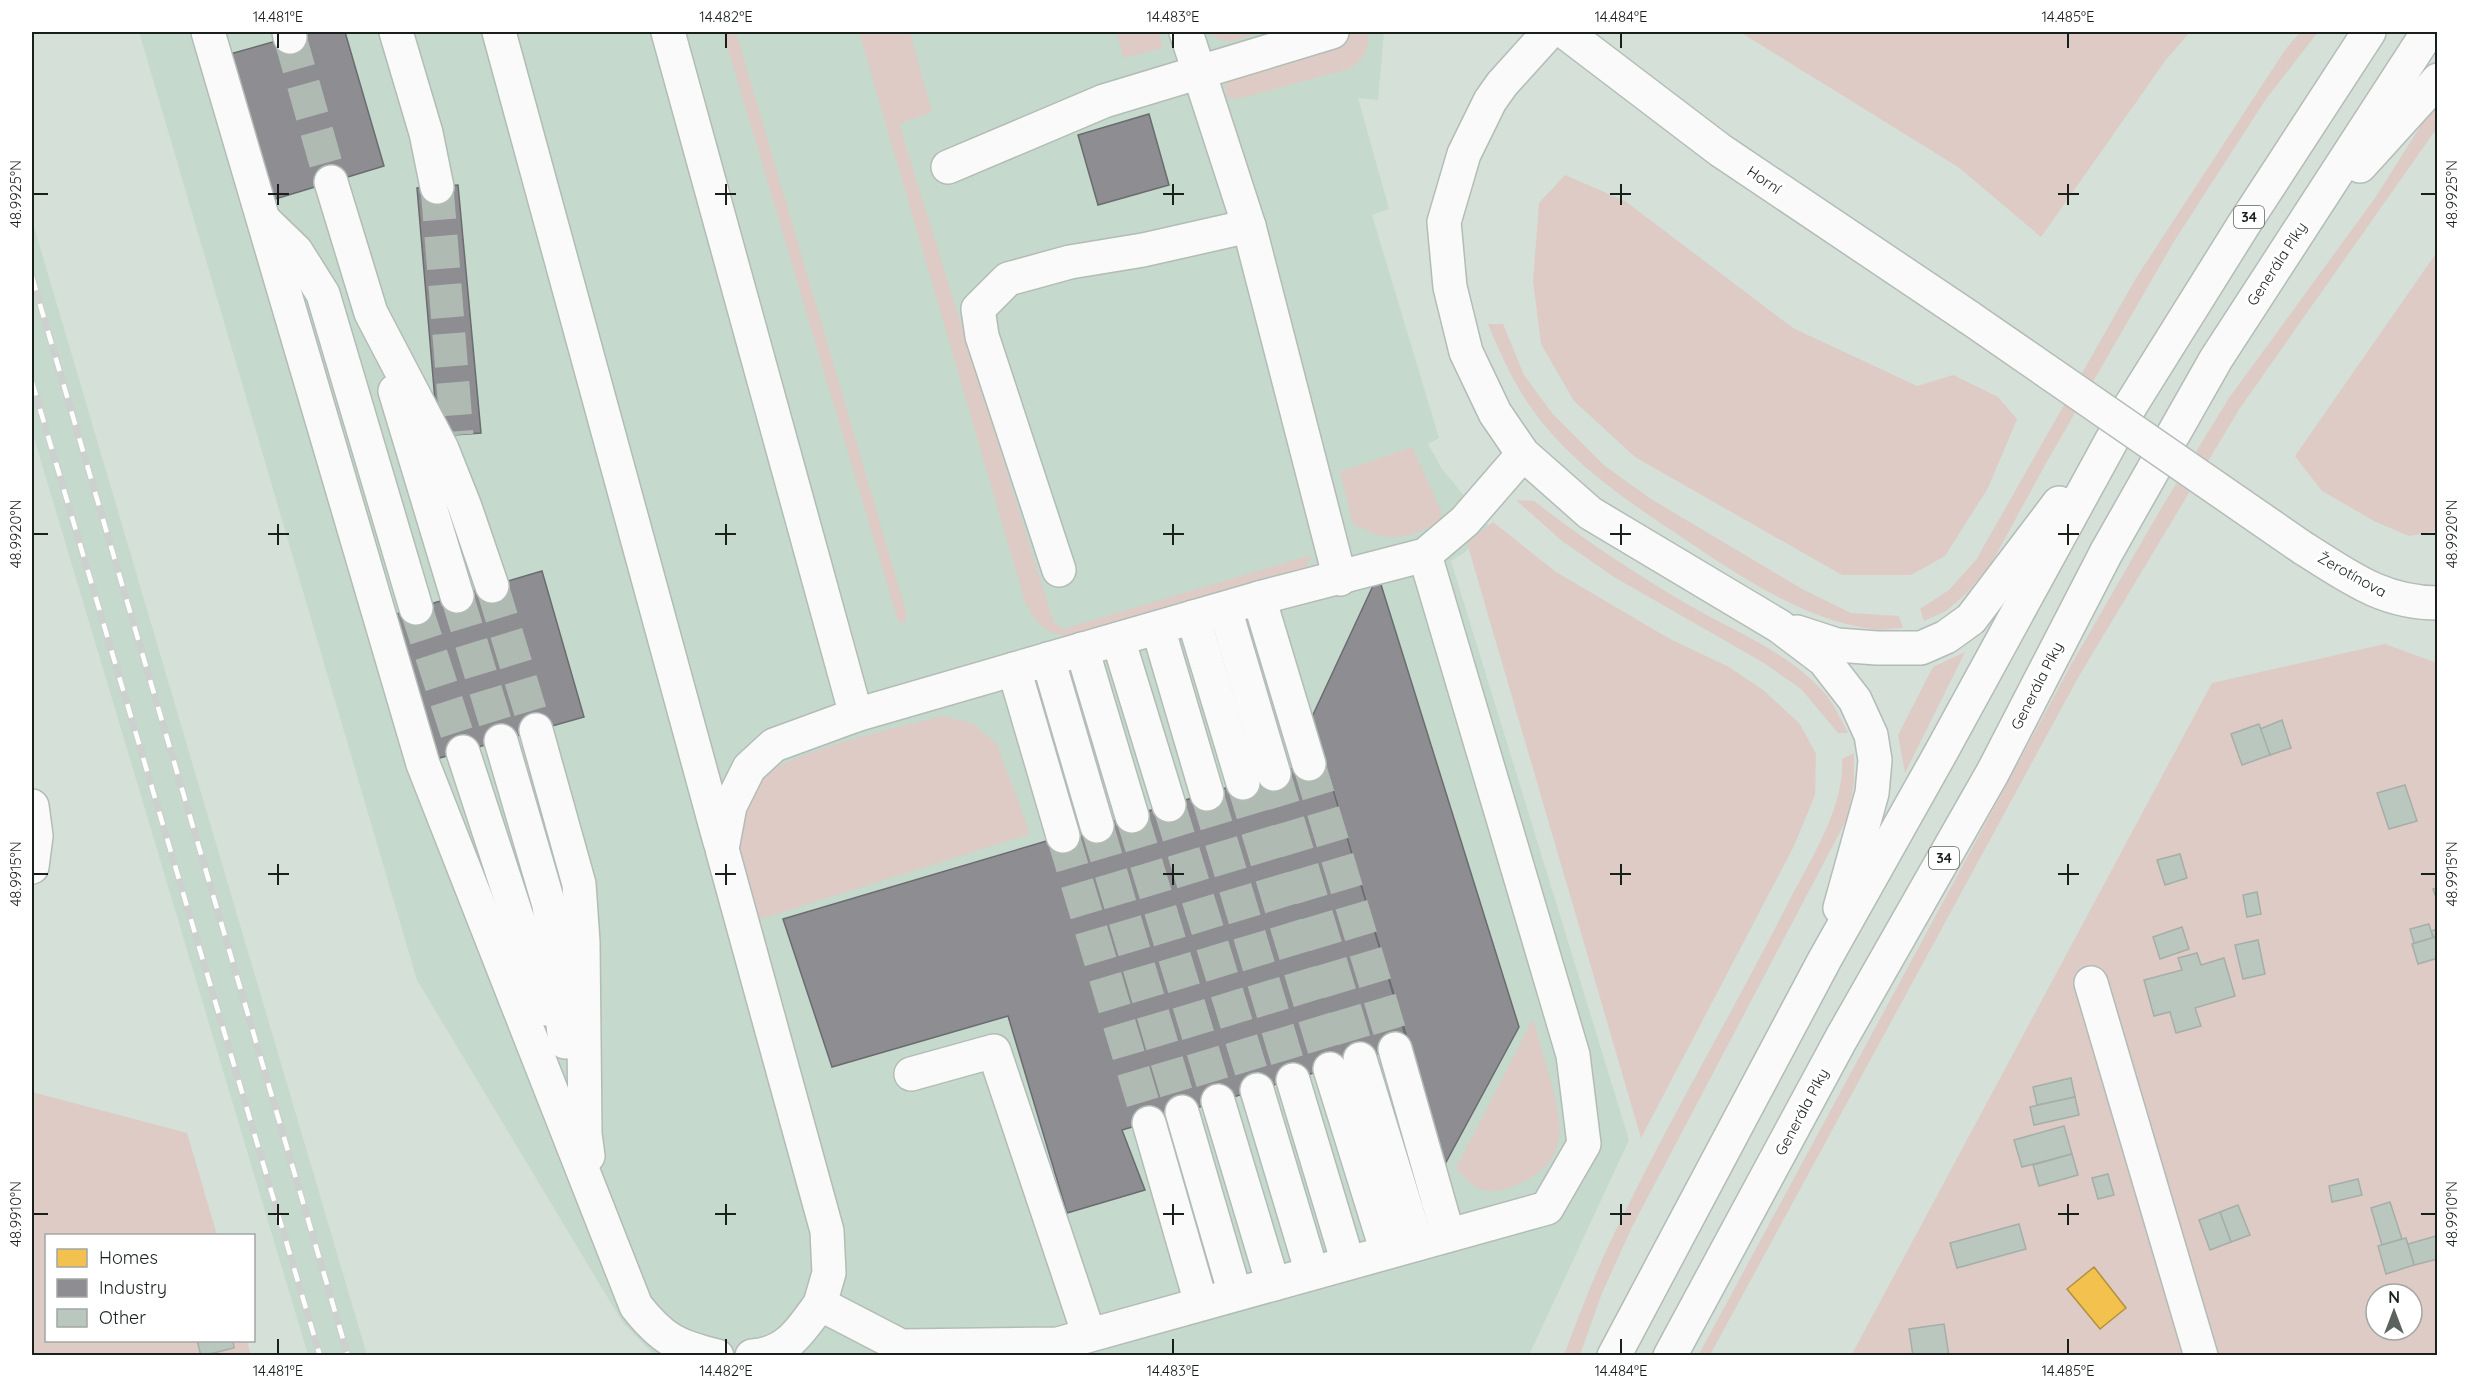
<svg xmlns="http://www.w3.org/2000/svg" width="2469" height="1387" font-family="Quicksand,sans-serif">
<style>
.built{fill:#c5d9cc}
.green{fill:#decbc5;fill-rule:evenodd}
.homes{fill:#f2c14e;stroke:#b1913f;stroke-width:1.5}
.industry{fill:#8d8d92;stroke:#6a6c6f;stroke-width:1.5}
.building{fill:#b9c7be;stroke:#a5aea8;stroke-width:1.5}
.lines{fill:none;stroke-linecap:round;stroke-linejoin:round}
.minor-tunnel{stroke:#afbab2;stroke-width:33;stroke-dasharray:33 16;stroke-linecap:butt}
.minor-casing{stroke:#b3bcb6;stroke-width:36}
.highway-casing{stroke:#b3bcb6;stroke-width:36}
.minor{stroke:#f9faf9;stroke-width:33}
.highway{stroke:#f9faf9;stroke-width:33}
.rail-casing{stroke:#ccd0ce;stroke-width:7}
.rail{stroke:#fff;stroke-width:4.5;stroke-dasharray:14;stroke-linecap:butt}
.minor-bridge-casing{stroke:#b3bcb6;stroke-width:36;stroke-linecap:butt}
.minor-bridge{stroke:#f9faf9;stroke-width:33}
.ticks{fill:none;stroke:#19201c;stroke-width:2}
.labels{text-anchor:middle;stroke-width:6;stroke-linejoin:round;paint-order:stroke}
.shield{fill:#fff;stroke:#5e6360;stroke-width:1.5}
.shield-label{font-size:14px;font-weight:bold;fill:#19201c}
.street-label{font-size:15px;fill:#19201c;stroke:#fff}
.neatline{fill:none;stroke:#19201c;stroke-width:2}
.ticks-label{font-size:15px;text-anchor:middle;fill:#19201c}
</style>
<rect width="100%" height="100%" fill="#d5e0d8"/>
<g class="built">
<path d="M 139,32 L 1384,32 L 1378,100 L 1358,98 L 1389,209 L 1372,215 L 1439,438 L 1428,444 L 1442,469 L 1490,527 L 1464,553 L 1451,561 L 1629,1140 L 1529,1355 L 654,1355 L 623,1323 L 417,980 Z"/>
<path d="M 32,220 L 367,1355 L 308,1355 L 32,431 Z"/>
</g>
<g class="green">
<path d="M 723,32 L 736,32 L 907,615 L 905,622 L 898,621 Z"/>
<path d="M 859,32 L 910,32 L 932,112 L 899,124 L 1053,621 L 1063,629 L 1311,555 L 1307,566 L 1298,572 L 1075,636 C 1048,637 1037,625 1025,602 Z"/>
<path d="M 1116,32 L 1159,32 L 1163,48 L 1124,58 Z"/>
<path d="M 1209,32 L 1251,32 L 1252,35 C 1234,41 1224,46 1209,32 Z"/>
<path d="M 1314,32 L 1368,32 C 1370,50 1363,59 1349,69 L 1237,99 L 1226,97 L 1225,84 L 1236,74 Z"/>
<path d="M 1740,32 L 2190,32 L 2165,61 L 2041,237 L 1958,167 Z"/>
<path d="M 2300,32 L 2318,32 L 2266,99 L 2173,243 L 2049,458 L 1992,562 L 1967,593 L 1946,611 L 1924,621 L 1920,609 L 1949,590 L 1976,560 L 2136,278 L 2285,50 Z"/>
<path d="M 2437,100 L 2437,128 L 2240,408 L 2079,676 L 1710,1355 L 1698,1356 L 2071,665 L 2159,512 L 2229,398 L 2375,198 Z"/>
<path d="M 1565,175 L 1625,201 L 1793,328 L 1917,386 L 1953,375 L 1998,397 L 2017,419 L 1988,488 L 1945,556 L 1911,575 L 1842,575 L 1635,457 L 1574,401 L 1541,344 L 1533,281 L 1539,203 Z"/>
<path d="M 2437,252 L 2437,531 L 2409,536 L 2376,522 L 2322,491 L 2295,456 Z"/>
<path d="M 1488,324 L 1503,324 L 1524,375 L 1552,413 L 1605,466 L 1651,499 L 1804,590 L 1851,613 L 1899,616 L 1903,628 C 1893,628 1882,631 1872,629 C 1801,619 1738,575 1680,536 C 1635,506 1588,475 1552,434 C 1522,401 1505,365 1488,324 Z"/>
<path d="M 1412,447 L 1442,513 L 1439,521 C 1406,541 1387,543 1353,524 L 1340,472 Z"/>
<path d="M 1516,500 L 1534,501 C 1583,539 1634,573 1687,604 C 1733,631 1785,650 1822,690 C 1833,702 1841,719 1848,733 L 1838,733 L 1801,689 L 1764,663 L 1614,577 L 1562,541 Z"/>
<path d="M 1493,522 L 1556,572 L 1670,639 L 1729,667 L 1762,689 L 1800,724 L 1816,754 L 1815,795 L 1794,846 L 1641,1138 L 1467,543 Z"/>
<path d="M 2385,644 L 2437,663 L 2437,1355 L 1851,1356 L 2212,683 ZM 2376,1294 L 2412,1294 L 2412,1330 L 2376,1330 Z"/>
<path d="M 1965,652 L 1905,773 L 1898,735 L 1933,667 Z"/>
<path d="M 942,716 L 972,723 L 997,744 L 1030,834 L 754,921 C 749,901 736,869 735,850 C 734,828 740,801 754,784 C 781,752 899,728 942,716 Z"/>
<path d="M 1854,753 L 1854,782 L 1848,817 L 1632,1227 L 1602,1293 L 1580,1355 L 1564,1355 C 1581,1310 1598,1265 1620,1222 C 1672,1114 1733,1012 1787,905 C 1809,862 1845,808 1842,759 Z"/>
<path d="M 1533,1019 C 1539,1040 1545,1061 1551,1082 C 1565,1133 1567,1165 1511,1187 C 1485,1197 1472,1188 1456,1168 Z"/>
<path d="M 32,1092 L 187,1133 L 217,1235 L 46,1236 L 46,1340 L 247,1341 L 251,1355 L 32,1355 Z"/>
</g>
<path class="homes" d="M 2094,1267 L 2126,1308 L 2100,1329 L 2067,1289 Z"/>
<g class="industry">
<path d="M 308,32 L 345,32 L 384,166 L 272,200 L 230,54 Z"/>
<path d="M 1149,114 L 1169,185 L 1098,205 L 1078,135 Z"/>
<path d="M 458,185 L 481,433 L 438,436 L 417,188 Z"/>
<path d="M 542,571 L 584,717 L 436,759 L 393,615 Z"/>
<path d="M 1378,575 L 1519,1027 L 1445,1164 L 1311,719 Z"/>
<path d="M 1324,759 L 1408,1045 L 1122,1130 L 1145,1190 L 1067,1213 L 1008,1016 L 832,1067 L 783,919 Z"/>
</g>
<g class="building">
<path d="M 2282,720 L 2291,748 L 2270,755 L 2260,729 Z"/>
<path d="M 2259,724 L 2270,755 L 2242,765 L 2231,734 Z"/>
<path d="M 2405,785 L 2417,821 L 2389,829 L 2377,793 Z"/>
<path d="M 2180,854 L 2187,878 L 2165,885 L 2157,860 Z"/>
<path d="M 2438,888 L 2438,903 L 2433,889 Z"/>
<path d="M 2257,892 L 2261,914 L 2247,917 L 2243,895 Z"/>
<path d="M 2429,924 L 2433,938 L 2414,943 L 2410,929 Z"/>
<path d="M 2182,927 L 2189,949 L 2160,959 L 2153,937 Z"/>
<path d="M 2438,929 L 2438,945 L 2431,931 Z"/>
<path d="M 2435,937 L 2438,958 L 2418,964 L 2412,944 Z"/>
<path d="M 2258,940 L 2265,974 L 2243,979 L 2235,945 Z"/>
<path d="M 2197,953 L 2201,965 L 2224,958 L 2235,996 L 2195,1008 L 2201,1026 L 2176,1033 L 2170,1012 L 2154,1016 L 2144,980 L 2182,970 L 2178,958 Z"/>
<path d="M 2071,1078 L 2075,1097 L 2037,1105 L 2033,1087 Z"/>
<path d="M 2075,1097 L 2079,1115 L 2034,1125 L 2030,1107 Z"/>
<path d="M 2064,1126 L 2072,1154 L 2022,1167 L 2014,1140 Z"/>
<path d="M 2072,1154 L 2078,1175 L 2039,1186 L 2033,1165 Z"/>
<path d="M 2108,1174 L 2114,1195 L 2098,1199 L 2092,1178 Z"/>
<path d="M 2358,1179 L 2362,1195 L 2332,1202 L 2329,1186 Z"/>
<path d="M 2390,1202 L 2402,1239 L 2382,1245 L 2371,1208 Z"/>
<path d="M 2238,1205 L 2250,1235 L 2231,1242 L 2220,1212 Z"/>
<path d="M 2220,1212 L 2231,1242 L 2210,1250 L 2199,1220 Z"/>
<path d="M 2019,1224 L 2026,1249 L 1957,1268 L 1950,1243 Z"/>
<path d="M 2436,1236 L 2438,1259 L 2414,1265 L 2408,1244 Z"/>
<path d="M 2406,1238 L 2414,1265 L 2386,1274 L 2378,1246 Z"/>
<path d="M 1944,1324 L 1949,1356 L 1913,1356 L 1909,1329 Z"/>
<path d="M 197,1340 L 233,1340 L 234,1348 L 201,1356 Z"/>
</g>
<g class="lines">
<g class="minor-tunnel">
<path d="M 290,37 L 331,182"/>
<path d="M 437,187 L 457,435"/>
<path d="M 492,586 L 536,730"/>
<path d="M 457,596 L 501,741"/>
<path d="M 416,608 L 463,752"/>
<path d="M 1309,764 L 1395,1049"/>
<path d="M 1274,774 L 1360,1059"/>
<path d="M 1243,783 L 1330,1069"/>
<path d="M 1207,794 L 1293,1080"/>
<path d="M 1169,805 L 1257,1090"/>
<path d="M 1132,816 L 1218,1101"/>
<path d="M 1097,826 L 1182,1112"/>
<path d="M 1063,836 L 1149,1123"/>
</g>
<g class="minor-casing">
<g id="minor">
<path d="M 208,32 L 423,764 L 636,1306 C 662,1339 676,1346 717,1356"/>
<path d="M 289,32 L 290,37"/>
<path d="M 396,32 L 426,133 L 437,187"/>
<path d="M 499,32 L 720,842"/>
<path d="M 668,32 L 856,715"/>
<path d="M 1186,32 L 1249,226 L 1340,579"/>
<path d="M 1565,32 L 1720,150 L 1970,318"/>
<path d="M 948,167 L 1104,101 L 1332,32"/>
<path d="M 331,182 L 371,313 L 442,449 L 465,507 L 492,586"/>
<path d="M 265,221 L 296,251 L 323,294 L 416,608"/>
<path d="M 395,391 L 457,596"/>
<path d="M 2303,548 C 2348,576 2382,603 2438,603"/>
<path d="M 1059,570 L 982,336 L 978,309 L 1008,279 L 1070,262 L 1143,250 L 1249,226"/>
<path d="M 1259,598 L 1309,764"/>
<path d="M 1225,609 L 1274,774"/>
<path d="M 1193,617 L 1243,783"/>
<path d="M 1158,628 L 1207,794"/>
<path d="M 1118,639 L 1169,805"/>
<path d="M 1082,649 L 1132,816"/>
<path d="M 1048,659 L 1097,826"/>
<path d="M 1014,669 L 1063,836"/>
<path d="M 536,730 L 579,884 L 583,942 L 585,1134 L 588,1156"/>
<path d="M 501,741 L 549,905 L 565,1042"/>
<path d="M 463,752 L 547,1009"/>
<path d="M 32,806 L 36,836 L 32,867"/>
<path d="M 2091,983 L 2201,1356"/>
<path d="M 1395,1049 L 1448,1235"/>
<path d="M 1360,1059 L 1417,1244"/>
<path d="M 1330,1069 L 1387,1252"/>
<path d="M 911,1074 L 994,1051 L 1089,1335"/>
<path d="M 1293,1080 L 1348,1263"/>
<path d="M 1257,1090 L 1312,1273"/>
<path d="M 1218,1101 L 1273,1284"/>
<path d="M 1182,1112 L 1235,1294"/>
<path d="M 1149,1123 L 1201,1303"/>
<path d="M 820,1304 L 829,1273 L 827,1231 L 722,849 L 730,806 L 749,768 L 774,745 L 856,715 L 1259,598 L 1425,555 L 1465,521 L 1523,454"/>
<path d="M 752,1356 C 787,1354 801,1330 820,1304 L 901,1346 L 1058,1344 L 1547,1208 L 1584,1144 L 1573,1055 L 1425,555"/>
</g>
</g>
<g class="highway-casing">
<g id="highway">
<path d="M 1549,32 L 1502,84 L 1490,101 L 1464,154 L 1444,222 L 1450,287 L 1466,352 L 1495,413 L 1523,454 L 1590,513 L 1779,626 L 1824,660 L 1855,700 L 1871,735 L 1875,760 L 1872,793 L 1840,908"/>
<path d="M 2360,166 L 2438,80"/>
<path d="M 1797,632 L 1837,645 L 1877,648 L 1921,648 L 1946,637 L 1971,619 L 2059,503"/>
<path d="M 1614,1356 L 1825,959 L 1939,756 L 2131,405 L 2244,224 L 2369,32"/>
<path d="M 1670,1356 L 1841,1039 L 1993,772 L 2106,553 L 2216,359 L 2428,32"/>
</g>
</g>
<use href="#minor" class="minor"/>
<use href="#highway" class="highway"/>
<g class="rail-casing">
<g id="rail">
<path d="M 32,277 L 348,1356"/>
<path d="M 32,382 L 320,1356"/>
</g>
</g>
<use href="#rail" class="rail"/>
<g class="minor-bridge-casing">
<path id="minor-bridge" d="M 1970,318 L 2303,548"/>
</g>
<use href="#minor-bridge" class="minor-bridge"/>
</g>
<path class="ticks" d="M 278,33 L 278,48M 726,33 L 726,48M 1173,33 L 1173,48M 1621,33 L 1621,48M 2068,33 L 2068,48M 278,184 L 278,205M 726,184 L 726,205M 1173,184 L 1173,205M 1621,184 L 1621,205M 2068,184 L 2068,205M 33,194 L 48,194M 268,194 L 289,194M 715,194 L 736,194M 1163,194 L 1184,194M 1610,194 L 1631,194M 2058,194 L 2079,194M 2421,194 L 2436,194M 278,524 L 278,545M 726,524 L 726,545M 1173,524 L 1173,545M 1621,524 L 1621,545M 2068,524 L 2068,545M 33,534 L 48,534M 268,534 L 289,534M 715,534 L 736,534M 1163,534 L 1184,534M 1610,534 L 1631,534M 2058,534 L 2079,534M 2421,534 L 2436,534M 278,864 L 278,885M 726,864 L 726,885M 1173,864 L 1173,885M 1621,864 L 1621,885M 2068,864 L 2068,885M 33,874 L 48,874M 268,874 L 289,874M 715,874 L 736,874M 1163,874 L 1184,874M 1610,874 L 1631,874M 2058,874 L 2079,874M 2421,874 L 2436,874M 278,1204 L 278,1225M 726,1204 L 726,1225M 1173,1204 L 1173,1225M 1621,1204 L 1621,1225M 2068,1204 L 2068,1225M 33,1214 L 48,1214M 268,1214 L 289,1214M 715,1214 L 736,1214M 1163,1214 L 1184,1214M 1610,1214 L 1631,1214M 2058,1214 L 2079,1214M 2421,1214 L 2436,1214M 278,1339 L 278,1354M 726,1339 L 726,1354M 1173,1339 L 1173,1354M 1621,1339 L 1621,1354M 2068,1339 L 2068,1354"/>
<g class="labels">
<g class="shield">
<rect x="2234" y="206" width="30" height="22" rx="4.5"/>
<rect x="1929" y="847" width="30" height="22" rx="4.5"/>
</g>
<g class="shield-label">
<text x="2249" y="222">34</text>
<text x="1944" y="863">34</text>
</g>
<g class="street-label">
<text transform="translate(1764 180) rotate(34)" y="5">Horní</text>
<text transform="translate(2277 264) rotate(-57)" y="5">Generála Píky</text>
<text transform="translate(2352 575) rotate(29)" y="5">Žerotínova</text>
<text transform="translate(2037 686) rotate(-63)" y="5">Generála Píky</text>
<text transform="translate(1802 1112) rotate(-62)" y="5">Generála Píky</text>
</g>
</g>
<rect width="2469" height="1387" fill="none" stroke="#ffffff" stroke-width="66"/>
<rect x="45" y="1234" width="210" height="108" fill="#ffffff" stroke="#a3a6a4" stroke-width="1.5"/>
<rect x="57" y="1249" width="30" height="18" fill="#f2c14e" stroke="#a3a6a4" stroke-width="1.5"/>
<text x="99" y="1264" font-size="18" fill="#19201c">Homes</text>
<rect x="57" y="1279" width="30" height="18" fill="#8d8d92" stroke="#a3a6a4" stroke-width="1.5"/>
<text x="99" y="1294" font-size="18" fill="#19201c">Industry</text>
<rect x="57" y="1309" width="30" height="18" fill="#b9c7be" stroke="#a3a6a4" stroke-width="1.5"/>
<text x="99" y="1324" font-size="18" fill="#19201c">Other</text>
<g transform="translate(2394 1312)"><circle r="28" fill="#ffffff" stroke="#a3a6a4" stroke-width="1.5"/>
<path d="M0-4.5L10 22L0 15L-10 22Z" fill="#5b635e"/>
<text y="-9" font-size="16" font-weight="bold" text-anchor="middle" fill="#19201c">N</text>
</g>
<rect x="33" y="33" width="2403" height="1321" class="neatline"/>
<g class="ticks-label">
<text x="278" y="22">14.481°E</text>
<text x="726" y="22">14.482°E</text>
<text x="1173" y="22">14.483°E</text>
<text x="1621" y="22">14.484°E</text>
<text x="2068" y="22">14.485°E</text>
<text transform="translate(16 194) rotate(-90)" y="5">48.9925°N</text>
<text transform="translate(2452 194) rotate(-90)" y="5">48.9925°N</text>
<text transform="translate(16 534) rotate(-90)" y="5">48.9920°N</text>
<text transform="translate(2452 534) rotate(-90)" y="5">48.9920°N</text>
<text transform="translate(16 874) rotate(-90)" y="5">48.9915°N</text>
<text transform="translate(2452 874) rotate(-90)" y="5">48.9915°N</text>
<text transform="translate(16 1214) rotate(-90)" y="5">48.9910°N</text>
<text transform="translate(2452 1214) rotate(-90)" y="5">48.9910°N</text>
<text x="278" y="1376">14.481°E</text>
<text x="726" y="1376">14.482°E</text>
<text x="1173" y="1376">14.483°E</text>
<text x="1621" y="1376">14.484°E</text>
<text x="2068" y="1376">14.485°E</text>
</g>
</svg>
